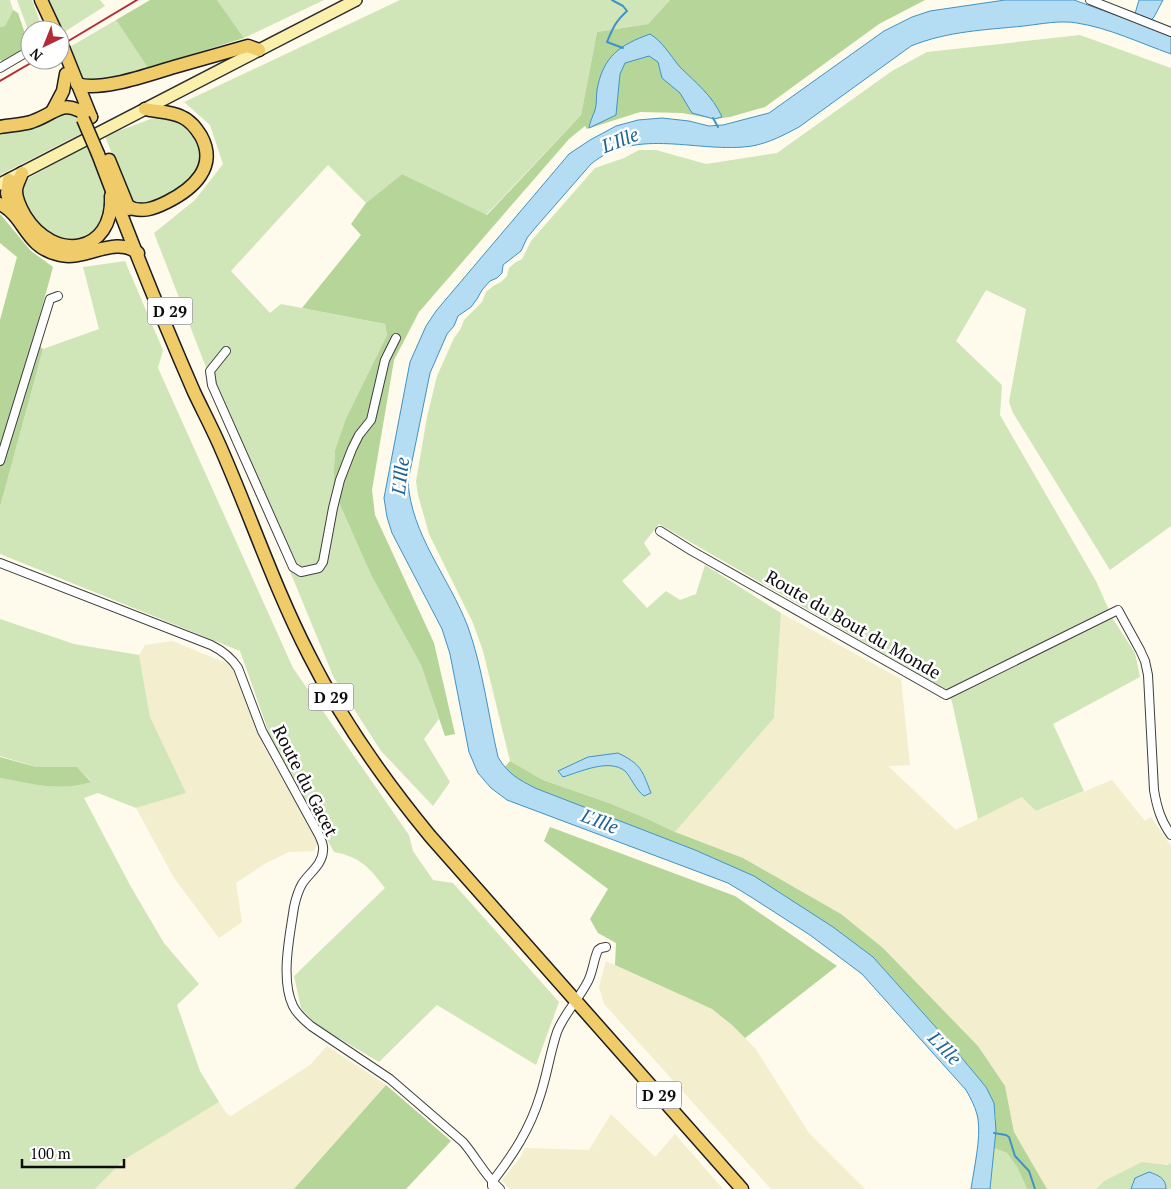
<svg xmlns="http://www.w3.org/2000/svg" width="1171" height="1189" font-family="'PT Serif',serif">
<style>
.farmland{fill:#f2eece}
.green{fill:#d1e6b8}
.forest{fill:#b6d599}
.water{fill:#b4dcf2;stroke:#4093c4}
.lines{fill:none;stroke-linecap:round;stroke-linejoin:round}
.stream{stroke:#4093c4;stroke-width:2}
.street-casing{stroke:#3f3f3f;stroke-width:10}
.secondary-casing{stroke:#2e2e2e;stroke-width:14}
.primary-casing{stroke:#1d1d1d;stroke-width:15}
.street{stroke:#fff;stroke-width:8}
.secondary{stroke:#faefab;stroke-width:11}
.primary{stroke:#f0cb6a;stroke-width:12}
.rail{stroke:#b22d38;stroke-width:2}
.primary-bridge-casing{stroke:#1d1d1d;stroke-width:15;stroke-linecap:butt}
.primary-bridge{stroke:#f0cb6a;stroke-width:12}
.labels{text-anchor:middle;stroke-width:5;stroke-linejoin:round;paint-order:stroke}
.shield{fill:#fff;stroke:#555;stroke-width:1}
.shield-label{font-size:16px;font-weight:bold;fill:#0c0c0c}
.street-label{font-size:18px;fill:#0c0c0c;stroke:#fff}
.water-label{font-size:19px;font-style:italic;fill:#1e6495;stroke:#fff}
</style>
<rect width="100%" height="100%" fill="#fefaec"/>
<g class="farmland">
<path d="M 781,613 L 901,679 L 910,765 L 888,766 L 956,830 L 1022,797 L 1037,811 L 1112,780 L 1145,821 L 1151,817 L 1171,846 L 1171,1163 L 1104,1181 L 1096,1189 L 1047,1189 L 1014,1132 L 1005,1086 L 978,1046 L 883,948 L 841,914 L 743,858 L 675,832 L 774,718 Z"/>
<path d="M 172,641 L 229,664 L 235,670 L 264,747 L 318,842 L 314,851 L 289,852 L 266,863 L 236,883 L 242,922 L 219,938 L 174,878 L 136,808 L 185,793 L 150,717 L 139,655 L 145,645 Z"/>
<path d="M 606,961 L 712,1009 L 732,1025 L 755,1048 L 809,1133 L 865,1189 L 771,1189 L 604,1004 L 599,987 Z"/>
<path d="M 327,1046 L 386,1085 L 294,1189 L 95,1189 L 125,1159 L 149,1143 L 219,1102 L 227,1114 L 231,1116 L 310,1065 Z"/>
<path d="M 611,1114 L 655,1157 L 675,1134 L 723,1189 L 509,1189 L 502,1180 L 520,1158 L 525,1148 L 589,1150 Z"/>
</g>
<g class="green">
<path d="M 0,0 L 10,0 L 13,10 L 5,26 L 0,27 Z"/>
<path d="M 17,0 L 32,0 L 43,30 L 30,30 L 30,35 Z"/>
<path d="M 48,0 L 100,0 L 105,6 L 61,34 Z"/>
<path d="M 217,0 L 324,0 L 244,38 Z"/>
<path d="M 400,0 L 670,0 L 648,24 L 597,32 L 581,115 L 486,215 L 402,174 L 366,203 L 328,165 L 231,271 L 270,313 L 281,304 L 385,324 L 387,335 L 346,418 L 335,450 L 333,489 L 371,575 L 421,665 L 439,719 L 424,739 L 450,782 L 433,806 L 381,751 L 334,678 L 209,375 L 154,233 L 195,200 L 223,164 L 210,125 L 184,102 Z"/>
<path d="M 116,20 L 148,68 L 104,81 L 83,80 L 78,73 L 68,48 Z"/>
<path d="M 1080,35 L 1171,68 L 1171,526 L 1110,570 L 1013,413 L 1009,402 L 1026,309 L 986,290 L 956,341 L 1002,385 L 1000,415 L 1096,581 L 1113,619 L 1135,653 L 1140,677 L 1053,724 L 1084,791 L 1036,811 L 1022,797 L 978,819 L 952,702 L 947,690 L 659,524 L 644,543 L 651,554 L 622,581 L 647,608 L 666,591 L 680,600 L 696,594 L 705,565 L 781,613 L 774,718 L 675,832 L 648,819 L 609,803 L 543,780 L 510,761 L 483,651 L 473,623 L 429,534 L 418,495 L 416,481 L 427,417 L 437,376 L 454,338 L 460,330 L 464,320 L 482,302 L 486,292 L 493,286 L 501,282 L 507,276 L 509,268 L 516,262 L 522,259 L 531,241 L 595,168 L 624,158 L 639,150 L 656,150 L 706,164 L 777,153 L 892,71 L 927,52 Z"/>
<path d="M 65,110 L 79,116 L 84,132 L 0,175 L 0,132 Z"/>
<path d="M 156,117 C 174,118 182,120 193,134 C 217,163 183,194 155,203 C 149,204 142,204 136,204 L 130,200 L 105,136 Z"/>
<path d="M 89,145 L 107,195 L 108,209 L 94,234 L 81,241 L 52,239 L 28,213 L 19,189 L 25,180 Z"/>
<path d="M 125,261 L 163,350 L 158,368 L 293,668 L 409,835 L 413,851 L 433,880 L 453,883 L 559,1002 L 536,1065 L 437,1005 L 379,1062 L 315,1024 L 301,1008 L 294,976 L 385,888 C 369,867 360,857 334,852 L 270,736 L 240,651 L 0,554 L 0,507 L 43,349 L 99,329 L 83,267 Z"/>
<path d="M 0,619 L 74,644 L 139,655 L 150,717 L 186,793 L 136,808 L 98,793 L 84,798 L 131,887 L 164,943 L 199,984 L 177,1005 L 200,1071 L 219,1102 L 125,1159 L 95,1189 L 0,1189 L 0,778 C 30,783 61,793 91,781 L 77,767 L 36,767 L 0,756 Z"/>
<path d="M 994,1148 L 1007,1153 L 1017,1167 L 1027,1189 L 990,1189 Z"/>
<path d="M 1142,1162 L 1167,1165 L 1171,1163 L 1171,1189 L 1096,1189 L 1104,1181 Z"/>
</g>
<g class="forest">
<path d="M 150,0 L 217,0 L 244,38 L 148,68 L 116,20 Z"/>
<path d="M 670,0 L 925,0 L 879,24 L 765,107 L 730,117 L 714,119 L 682,113 L 640,112 L 587,129 L 585,126 L 569,139 L 419,312 L 394,360 L 372,490 L 375,515 L 434,643 L 455,734 L 445,736 L 421,665 L 371,575 L 333,489 L 335,450 L 346,418 L 387,335 L 385,324 L 302,308 L 361,235 L 351,224 L 366,203 L 402,174 L 487,215 L 581,115 L 597,32 L 648,24 Z"/>
<path d="M 13,10 L 18,13 L 29,45 L 24,50 L 2,63 L 0,59 L 0,27 L 5,26 Z"/>
<path d="M 0,214 L 31,251 L 53,267 L 33,340 L 43,349 L 0,507 L 0,320 L 17,257 L 0,243 Z"/>
<path d="M 0,757 L 36,767 L 77,767 L 91,782 C 58,792 33,784 0,778 Z"/>
<path d="M 510,761 L 543,780 L 609,803 L 648,819 L 675,832 L 743,858 L 841,914 L 883,948 L 978,1046 L 1005,1086 L 1014,1132 L 1047,1189 L 1027,1189 L 1017,1167 L 1007,1153 L 994,1148 L 996,1118 L 993,1103 L 986,1087 L 941,1033 L 873,957 L 833,927 L 754,876 L 695,850 L 535,788 L 515,777 L 504,768 Z"/>
<path d="M 550,827 L 735,896 L 837,966 L 745,1038 L 732,1025 L 712,1009 L 615,965 L 616,943 L 598,933 L 590,919 L 608,889 L 544,841 Z"/>
<path d="M 386,1085 L 451,1141 L 406,1189 L 294,1189 Z"/>
</g>
<g class="water">
<path d="M 1005,0 L 1074,0 L 1135,22 L 1134,17 L 1139,0 L 1163,0 L 1154,17 L 1149,22 L 1150,28 L 1171,36 L 1171,54 C 1140,43 1109,28 1077,23 C 1060,20 1041,24 1024,26 C 985,30 948,31 911,46 L 799,127 C 784,135 769,143 752,146 C 699,154 637,126 591,164 L 536,227 L 527,238 L 521,251 L 503,265 L 502,273 L 497,278 L 490,281 L 482,290 L 477,299 L 471,307 L 458,316 L 454,326 L 447,334 L 430,373 L 408,481 C 411,535 449,577 468,627 C 483,669 488,714 498,757 C 508,774 518,779 535,788 L 695,850 L 754,876 L 833,927 L 873,957 L 941,1033 L 986,1087 L 994,1103 L 996,1130 L 990,1189 L 971,1189 C 974,1168 981,1139 978,1119 C 976,1108 971,1099 966,1090 L 862,974 L 810,935 L 751,897 L 728,883 L 507,800 L 491,788 L 478,773 L 469,752 L 450,654 L 442,629 L 392,533 L 387,517 L 384,498 L 410,362 L 426,326 L 436,311 L 569,154 L 590,140 L 616,126 L 638,120 L 662,118 L 689,121 L 709,126 L 723,125 L 769,113 L 884,31 L 912,17 L 930,11 Z"/>
<path d="M 650,34 C 663,42 670,55 679,66 C 695,82 713,96 722,117 L 714,119 L 692,113 L 680,93 L 662,78 L 658,62 L 649,56 L 625,63 L 620,74 L 616,115 L 589,128 C 590,121 593,116 595,110 C 597,104 596,96 597,90 C 603,56 620,45 650,34 Z"/>
<path d="M 618,753 C 641,764 642,770 651,793 L 644,796 C 635,789 631,777 625,771 C 609,758 580,772 563,777 L 558,771 L 588,757 Z"/>
<path d="M 1149,1172 C 1158,1175 1166,1178 1166,1189 L 1131,1189 L 1135,1178 Z"/>
</g>
<g class="lines">
<g class="stream">
<path d="M 612,0 L 623,6 L 627,11 C 615,22 613,28 607,42 L 623,48"/>
<path d="M 713,118 L 718,127"/>
<path d="M 994,1133 L 1006,1135 L 1009,1137 L 1015,1156 L 1029,1171 L 1035,1189"/>
</g>
<g class="street-casing">
<g id="street">
<path d="M 1090,0 L 1171,32"/>
<path d="M 0,68 L 22,55"/>
<path d="M 226,351 L 210,371 L 212,385 L 293,567 L 301,572 L 319,568 L 323,562 L 333,508 L 340,480 L 352,449 L 359,435 L 371,420 L 385,360 L 396,338"/>
<path d="M 0,461 L 50,299 L 58,296"/>
<path d="M 660,531 L 692,551 L 946,695 L 1118,610 L 1140,650 L 1145,661 L 1148,675 L 1154,790 C 1157,808 1161,821 1171,835"/>
<path d="M 0,563 L 211,645 C 223,651 231,657 238,668 L 262,731 L 319,835 C 321,840 324,845 323,850 C 323,864 309,873 302,884 C 298,891 296,898 294,907 C 290,935 280,979 293,1006 C 297,1014 305,1021 311,1026 L 390,1079 L 463,1142 C 476,1157 485,1176 500,1189"/>
<path d="M 492,1186 L 492,1182 C 513,1155 530,1129 540,1096 C 547,1075 550,1053 557,1032 C 564,1014 578,1000 587,983 C 593,973 593,961 598,950 L 601,948 L 606,947"/>
</g>
</g>
<g class="secondary-casing">
<path id="secondary" d="M 0,184 L 356,0"/>
</g>
<g class="primary-casing">
<g id="primary">
<path d="M 41,0 L 55,30"/>
<path d="M 64,50 L 91,117"/>
<path d="M 77,84 C 101,92 150,74 174,67 C 199,60 224,53 248,46 L 259,50"/>
<path d="M 53,110 L 63,91 L 66,74"/>
<path d="M 0,127 C 10,125 21,125 31,122 C 60,112 60,97 91,117"/>
<path d="M 98,154 C 128,234 160,314 194,392 C 202,409 211,426 219,444 C 250,514 274,587 309,655 C 342,721 384,780 430,836 L 742,1189"/>
<path d="M 109,160 L 129,209"/>
<path d="M 22,173 C 20,179 16,185 16,191 C 16,200 21,209 25,216 C 54,263 114,254 111,196"/>
<path d="M 9,180 L 7,193 L 11,210"/>
<path d="M 0,204 C 26,217 24,247 60,255 C 85,261 115,235 138,253"/>
<path d="M 127,206 C 141,214 155,208 167,202 C 193,189 218,167 201,136 C 196,128 191,121 182,117 C 171,111 157,112 145,109"/>
</g>
</g>
<use href="#street" class="street"/>
<use href="#secondary" class="secondary"/>
<use href="#primary" class="primary"/>
<g class="rail">
<path d="M 60,46 L 137,0"/>
<path d="M 0,81 L 36,60"/>
</g>
<g class="primary-bridge-casing">
<g id="primary-bridge">
<path d="M 60,41 L 64,50"/>
<path d="M 83,119 L 98,154"/>
</g>
</g>
<use href="#primary-bridge" class="primary-bridge"/>
</g>
<g class="labels">
<g class="shield">
<rect x="147.5" y="297.5" width="45" height="27" rx="4"/>
<rect x="308.5" y="683.5" width="45" height="27" rx="4"/>
<rect x="636.5" y="1081.5" width="45" height="27" rx="4"/>
</g>
<g class="shield-label">
<text x="170" y="317">D 29</text>
<text x="331" y="703">D 29</text>
<text x="659" y="1101">D 29</text>
</g>
<g class="street-label">
<text transform="translate(853 625) rotate(30)" y="6">Route du Bout du Monde</text>
<text transform="translate(305 781) rotate(63)" y="6">Route du Gacet</text>
</g>
<g class="water-label">
<text transform="translate(620 140) rotate(-21)" y="7">L'Ille</text>
<text transform="translate(400 476) rotate(-83)" y="7">L'Ille</text>
<text transform="translate(600 821) rotate(21)" y="7">L'Ille</text>
<text transform="translate(945 1048) rotate(46)" y="7">L'Ille</text>
</g>
</g>
<g transform="translate(45 45) rotate(223)"><circle r="24" fill="#ffffff" stroke="#9e9e9e"/>
<path d="M0-4L9 19L0 12L-9 19Z" fill="#b22d38"/>
<text y="-8" font-size="14" font-weight="bold" text-anchor="middle" fill="#0c0c0c">N</text>
</g>
<path d="M22 1159v8h102v-8" fill="none" stroke="#0c0c0c" stroke-width="2.5"/>
<text x="30" y="1159" font-size="15" fill="#0c0c0c" stroke="#ffffff" stroke-width="4" paint-order="stroke">100 m</text>
</svg>
